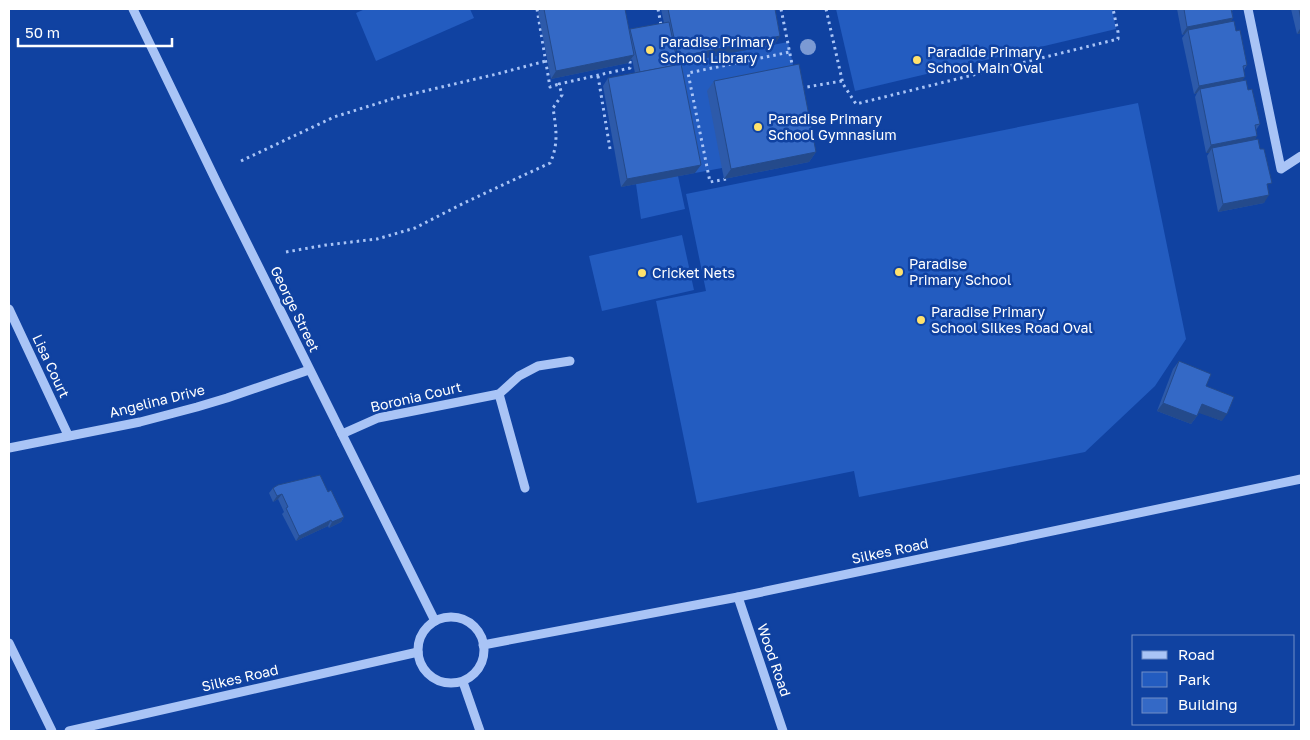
<svg xmlns="http://www.w3.org/2000/svg" width="1310" height="740" font-family="'Golos Text',sans-serif">
<style>
.green{fill:#235cc0}
.lines{fill:none;stroke-linecap:round;stroke-linejoin:round}
.path{stroke:#a9c4f6;stroke-width:3;stroke-dasharray:2.5 4;stroke-linecap:butt}
.minor{stroke:#a9c4f6;stroke-width:9}
.tree{fill:#7b9ad4}
.wall{fill:#2d5aaa}
.shaded-wall{fill:#244a8b}
.building{fill:#3469c6;stroke:#244a8b}
.poi-dot{fill:#ffe26d;stroke:#1042a1;stroke-width:2}
.labels{text-anchor:middle;stroke-width:5;stroke-linejoin:round;paint-order:stroke}
.poi-label{font-size:14px;fill:#fff;stroke:#1042a1;text-anchor:start}
.street-label{font-size:14px;fill:#fff;stroke:#1042a1}
</style>
<rect width="100%" height="100%" fill="#1042a1"/>
<g class="green">
<path d="M 365,9 L 470,9 L 474,18 L 376,61 L 356,13 Z"/>
<path d="M 836,9 L 1112,9 L 1116,29 L 855,91 Z"/>
<path d="M 788,42 L 795,74 L 722,168 L 695,173 L 674,64 Z"/>
<path d="M 1138,103 L 1186,339 L 1155,386 L 1085,452 L 859,497 L 854,471 L 697,503 L 656,301 L 706,291 L 686,194 Z"/>
<path d="M 678,176 L 685,209 L 641,219 L 636,184 Z"/>
<path d="M 682,235 L 694,290 L 602,311 L 589,256 Z"/>
</g>
<g class="lines">
<g class="path">
<path d="M 537,9 L 550,87 L 559,84"/>
<path d="M 658,9 L 661,25"/>
<path d="M 781,9 L 793,69"/>
<path d="M 826,9 L 843,84 L 856,104 L 1118,39 L 1118,32 L 1113,9"/>
<path d="M 598,76 L 610,149"/>
<path d="M 801,88 L 842,81"/>
<path d="M 241,161 L 334,117 L 395,98 L 497,74 L 546,61"/>
<path d="M 726,179 L 710,182 L 688,73 L 790,52"/>
<path d="M 286,252 L 326,245 L 377,239 L 415,228 L 464,203 L 550,163 C 559,144 556,128 553,108 L 562,95 L 559,84 L 630,68 L 630,59"/>
</g>
<g class="minor">
<path d="M 133,9 L 220,189 L 435,621"/>
<path d="M 1248,9 L 1281,169 L 1301,156"/>
<path d="M 9,309 L 68,435"/>
<path d="M 499,394 L 525,488"/>
<path d="M 342,434 L 378,418 L 499,394 L 519,376 L 538,366 L 570,361"/>
<path d="M 9,448 L 140,422 L 197,407 L 227,398 L 309,370"/>
<path d="M 738,597 L 783,731"/>
<circle cx="451" cy="650" r="33"/>
<path d="M 9,643 L 52,731"/>
<path d="M 483,645 L 738,597 L 1301,479"/>
<path d="M 463,682 L 480,731"/>
<path d="M 69,731 L 418,652"/>
</g>
</g>
<circle class="tree" cx="808" cy="47" r="8"/>
<g class="wall">
<path d="M 541,9 L 625,9 L 629,30 L 630,29 L 664,23 L 661,9 L 775,9 L 780,36 L 775,44 L 677,64 L 695,173 L 621,187 L 603,86 L 608,78 L 635,73 L 632,59 L 628,63 L 551,79 L 538,12 Z"/>
<path d="M 1177,9 L 1234,9 L 1232,11 L 1233,18 L 1231,21 L 1236,31 L 1247,65 L 1244,70 L 1242,81 L 1248,90 L 1260,124 L 1256,130 L 1257,136 L 1255,139 L 1268,188 L 1264,203 L 1218,212 L 1207,156 L 1209,153 L 1206,153 L 1195,97 L 1197,93 L 1194,94 L 1182,38 L 1185,34 L 1182,35 Z"/>
<path d="M 1291,9 L 1301,9 L 1301,33 L 1297,34 Z"/>
<path d="M 714,81 L 816,152 L 809,162 L 724,179 L 707,91 Z"/>
<path d="M 1179,361 L 1206,386 L 1222,421 L 1198,412 L 1197,416 L 1191,424 L 1157,411 L 1173,369 Z"/>
<path d="M 273,488 L 328,492 L 344,517 L 341,522 L 329,528 L 328,526 L 296,541 L 282,514 L 284,512 L 278,499 L 273,502 L 269,493 Z"/>
</g>
<g class="shaded-wall">
<path d="M 1233,18 L 1228,26 L 1188,30 L 1185,34 L 1182,35 L 1187,27 Z"/>
<path d="M 1301,27 L 1301,33 L 1297,34 Z"/>
<path d="M 780,36 L 775,44 L 672,65 L 678,57 Z"/>
<path d="M 634,55 L 628,63 L 551,79 L 556,71 Z"/>
<path d="M 1245,77 L 1239,85 L 1200,89 L 1197,93 L 1194,94 L 1199,86 Z"/>
<path d="M 1257,136 L 1252,144 L 1212,148 L 1209,153 L 1206,153 L 1211,145 Z"/>
<path d="M 816,152 L 809,162 L 724,179 L 731,169 Z"/>
<path d="M 701,165 L 695,173 L 621,187 L 627,179 Z"/>
<path d="M 1269,195 L 1264,203 L 1218,212 L 1223,204 Z"/>
<path d="M 1163,403 L 1197,416 L 1191,424 L 1157,411 Z"/>
<path d="M 1202,404 L 1227,414 L 1222,421 L 1196,412 Z"/>
<path d="M 282,494 L 278,499 L 273,502 L 277,496 Z"/>
<path d="M 344,517 L 341,522 L 329,528 L 332,522 Z"/>
<path d="M 331,520 L 328,526 L 296,541 L 299,536 Z"/>
</g>
<g class="building">
<path d="M 544,9 L 625,9 L 634,55 L 556,71 Z"/>
<path d="M 668,9 L 775,9 L 780,36 L 678,57 Z"/>
<path d="M 1184,9 L 1231,9 L 1233,18 L 1187,27 Z"/>
<path d="M 1299,9 L 1301,9 L 1301,21 Z"/>
<path d="M 1234,21 L 1236,31 L 1240,30 L 1247,65 L 1243,66 L 1245,77 L 1199,86 L 1188,30 Z"/>
<path d="M 669,22 L 678,65 L 640,72 L 630,29 Z"/>
<path d="M 681,64 L 701,165 L 627,179 L 608,78 Z"/>
<path d="M 799,64 L 816,152 L 731,169 L 714,81 Z"/>
<path d="M 1246,80 L 1248,90 L 1252,89 L 1260,124 L 1255,125 L 1257,136 L 1211,145 L 1200,89 Z"/>
<path d="M 1258,139 L 1260,149 L 1264,149 L 1272,183 L 1267,184 L 1269,195 L 1223,204 L 1212,148 Z"/>
<path d="M 1179,361 L 1211,374 L 1206,386 L 1234,397 L 1227,414 L 1202,404 L 1197,416 L 1163,403 Z"/>
<path d="M 320,475 L 328,492 L 331,490 L 344,517 L 332,522 L 331,520 L 299,536 L 286,508 L 288,507 L 282,494 L 277,496 L 273,488 L 278,485 Z"/>
</g>
<g class="poi-dot">
<circle cx="650" cy="50" r="5"/>
<circle cx="917" cy="60" r="5"/>
<circle cx="758" cy="127" r="5"/>
<circle cx="899" cy="272" r="5"/>
<circle cx="642" cy="273" r="5"/>
<circle cx="921" cy="320" r="5"/>
</g>
<g class="labels">
<g class="poi-label">
<text x="660" y="47">Paradise Primary<tspan x="660" dy="16">School Library</tspan></text>
<text x="927" y="57">Paradide Primary<tspan x="927" dy="16">School Main Oval</tspan></text>
<text x="768" y="124">Paradise Primary<tspan x="768" dy="16">School Gymnasium</tspan></text>
<text x="909" y="269">Paradise<tspan x="909" dy="16">Primary School</tspan></text>
<text x="652" y="278">Cricket Nets</text>
<text x="931" y="317">Paradise Primary<tspan x="931" dy="16">School Silkes Road Oval</tspan></text>
</g>
<g class="street-label">
<text transform="translate(295 309) rotate(64)" y="5">George Street</text>
<text transform="translate(51 366) rotate(65)" y="5">Lisa Court</text>
<text transform="translate(416 397) rotate(-13)" y="5">Boronia Court</text>
<text transform="translate(157 401) rotate(-14)" y="5">Angelina Drive</text>
<text transform="translate(890 551) rotate(-12)" y="5">Silkes Road</text>
<text transform="translate(774 660) rotate(71)" y="5">Wood Road</text>
<text transform="translate(240 678) rotate(-13)" y="5">Silkes Road</text>
</g>
</g>
<rect width="1310" height="740" fill="none" stroke="#ffffff" stroke-width="20"/>
<rect x="1132" y="635" width="162" height="90" fill="#1042a1" stroke="#708ec7"/>
<rect x="1142" y="651" width="25" height="8" fill="#a9c4f6" stroke="#708ec7"/>
<text x="1178" y="660" font-size="15" fill="#ffffff">Road</text>
<rect x="1142" y="672" width="25" height="15" fill="#235cc0" stroke="#708ec7"/>
<text x="1178" y="685" font-size="15" fill="#ffffff">Park</text>
<rect x="1142" y="698" width="25" height="15" fill="#3469c6" stroke="#708ec7"/>
<text x="1178" y="710" font-size="15" fill="#ffffff">Building</text>
<path d="M18 38v8h154v-8" fill="none" stroke="#ffffff" stroke-width="2.5"/>
<text x="25" y="38" font-size="15" fill="#ffffff" stroke="#1042a1" stroke-width="4" paint-order="stroke">50 m</text>
</svg>
